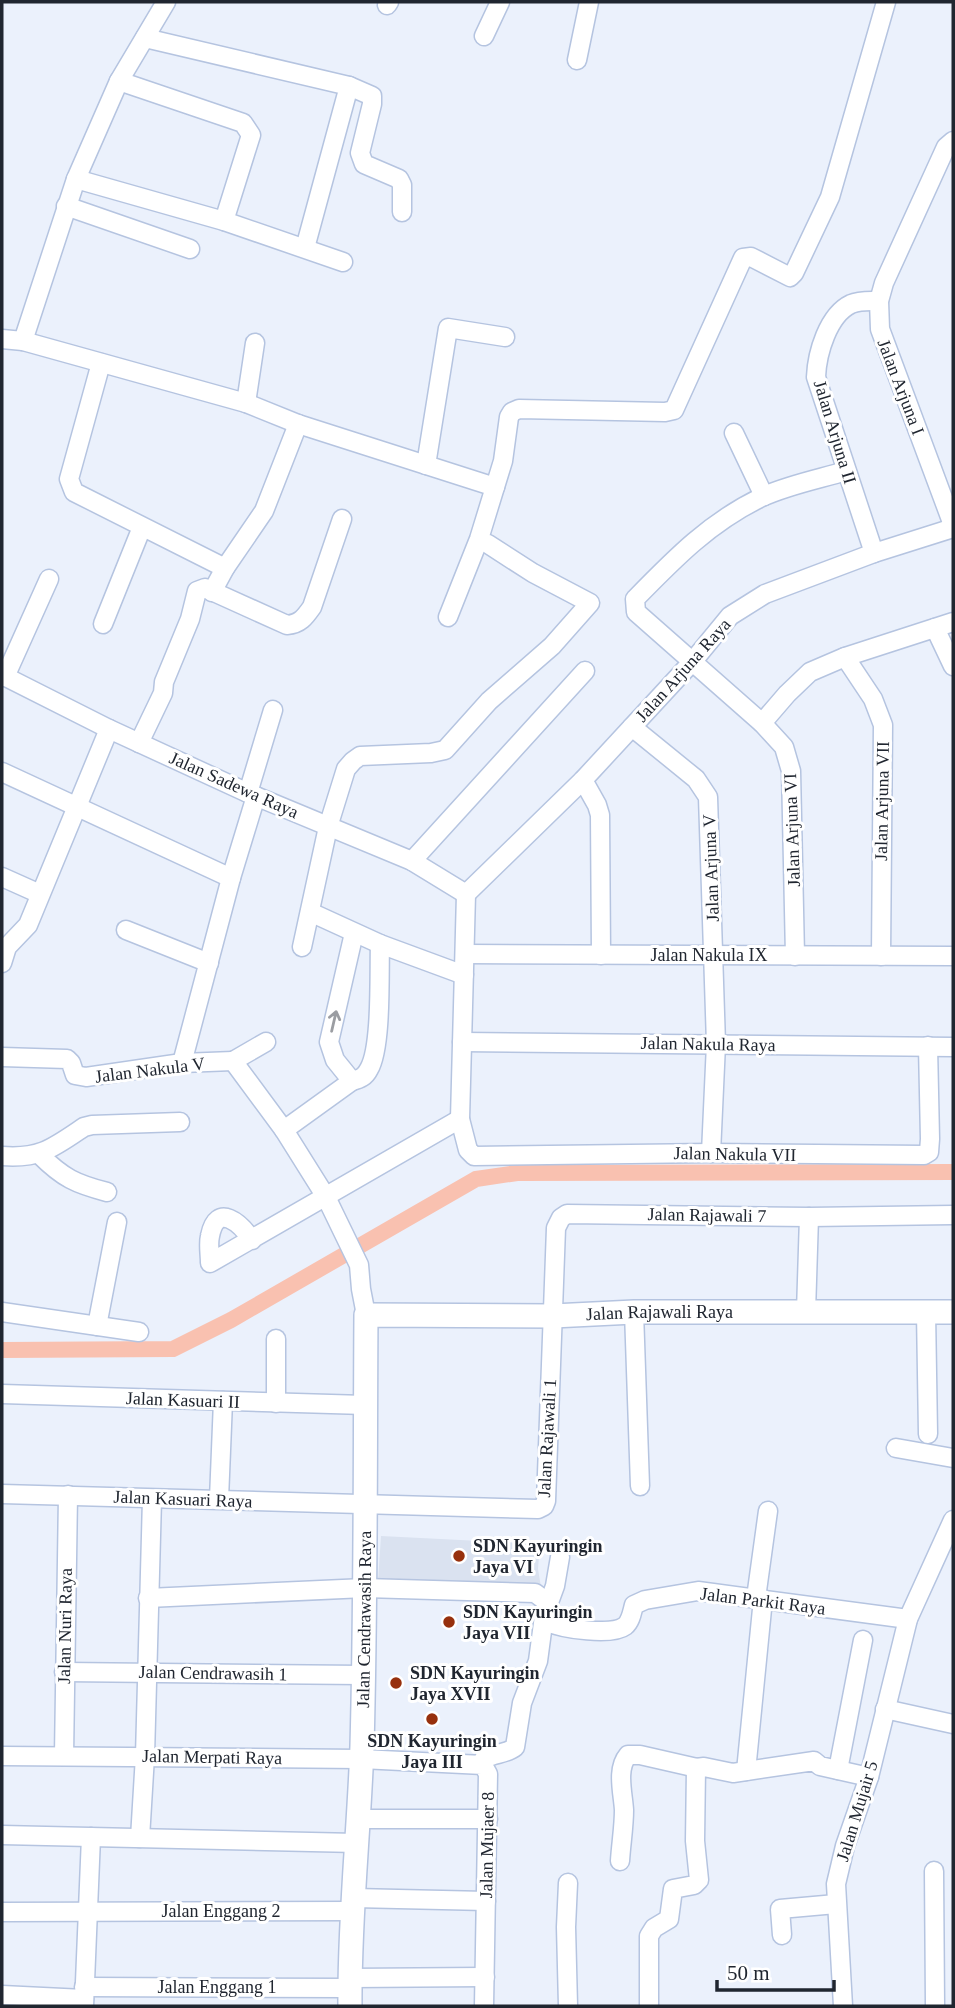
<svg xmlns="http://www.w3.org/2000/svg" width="955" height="2008" font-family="Georgia,serif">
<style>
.built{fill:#dae2f0}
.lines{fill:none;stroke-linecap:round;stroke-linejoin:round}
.canal{stroke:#f9c1b0;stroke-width:16}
.minor-casing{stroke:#b5c4e0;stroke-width:21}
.tertiary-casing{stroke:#b5c4e0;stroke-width:26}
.minor{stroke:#fff;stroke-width:18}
.tertiary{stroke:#fff;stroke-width:23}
.oneway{stroke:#9b9da2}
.poi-dot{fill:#97300d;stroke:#fff;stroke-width:2.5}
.labels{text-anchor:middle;stroke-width:6;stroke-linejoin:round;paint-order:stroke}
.street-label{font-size:18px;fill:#202630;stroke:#fff}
.poi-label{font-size:18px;font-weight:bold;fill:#202630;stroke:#fff;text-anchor:start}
</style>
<rect width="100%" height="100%" fill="#ebf1fc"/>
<path class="built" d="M 381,1536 L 540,1544 L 538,1569 L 541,1587 L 378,1582 Z"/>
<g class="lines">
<path class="canal" d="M 2,1350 L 173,1349 L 231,1320 L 476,1179 L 517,1173 L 953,1172"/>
<g class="minor-casing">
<g id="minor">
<path d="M 387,5 L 389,2"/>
<path d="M 484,36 L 500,2"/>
<path d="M 145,38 L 349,86 L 372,96 L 372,104 L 360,153 L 364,164 L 399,179 L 402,185 L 402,212"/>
<path d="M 577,60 L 589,2"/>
<path d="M 119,81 L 243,123 L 251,135 L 224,221"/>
<path d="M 953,141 L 946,147 L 884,283 L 879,301 L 880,329 L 953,525"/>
<path d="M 76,179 L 224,221 L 343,262"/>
<path d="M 66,206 L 190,249"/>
<path d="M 305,248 L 349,86"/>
<path d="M 2,339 L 23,341 L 246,403 L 298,424 L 495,487"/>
<path d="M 23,341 L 76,179 L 119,81 L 166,2"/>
<path d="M 101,363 L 69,479 L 74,492 L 225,568"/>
<path d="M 246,403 L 255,343"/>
<path d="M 734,433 L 764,496"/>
<path d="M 426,465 L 448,328 L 505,337"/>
<path d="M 874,553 L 816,377 C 817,353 828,315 851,304 C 860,300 870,301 879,301"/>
<path d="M 212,592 L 225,568 L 264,511 L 298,424"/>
<path d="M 448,617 L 479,539 L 503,461 L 509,417 L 512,412 L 519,409 L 665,412 L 674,410 L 743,258 L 751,257 L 790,277 L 794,273 L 830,197 L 886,2"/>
<path d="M 103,624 L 142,527"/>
<path d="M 935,628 L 953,666"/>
<path d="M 845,657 L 873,699 L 883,725 L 881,956"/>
<path d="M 2,675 L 109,729 L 248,793 L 412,861 L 466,894"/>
<path d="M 5,677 L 49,579"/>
<path d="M 762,723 L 787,694 L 810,672 L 845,657 L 953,622"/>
<path d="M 632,727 L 696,779 L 708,797 L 716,1044 L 711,1153"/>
<path d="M 139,743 L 163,693 L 164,682 L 190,619 L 197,591 L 205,588 L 287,625 C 300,624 305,617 312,607 L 342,519"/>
<path d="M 2,772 L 231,878"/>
<path d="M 583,780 L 597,805 L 600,815 L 601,955"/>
<path d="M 248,793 L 273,710"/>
<path d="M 412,861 L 585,671"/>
<path d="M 2,877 L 40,894"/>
<path d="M 466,894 L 460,1119 L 468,1150 L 474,1156 L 711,1153 L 924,1155 L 929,1152 L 930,1139 L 928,1046"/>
<path d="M 466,894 L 583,780 L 693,661 L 730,616 L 765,594 L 874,553 L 953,528"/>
<path d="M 310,912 L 380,944 L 464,975"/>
<path d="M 126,930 L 209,963"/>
<path d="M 302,947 L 328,827 L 346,769 L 353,761 L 360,756 L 431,753 L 445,750 L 489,701 L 552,646 L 590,603 L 533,573 L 488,544"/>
<path d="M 465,954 L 953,956"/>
<path d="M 795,956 L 791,771 L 784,747 L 762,723 L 636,612 L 635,599 C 675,558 710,522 762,497 C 788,485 819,479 846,471"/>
<path d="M 2,963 L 7,947 L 28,925 L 109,729"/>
<path d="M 462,1042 L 953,1047"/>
<path d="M 2,1057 L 67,1059 L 71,1063 L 75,1075 L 86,1077 L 182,1063 L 233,1061"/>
<path d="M 233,1061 L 284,1130 L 326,1197 L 359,1265 L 361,1289 L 366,1315"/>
<path d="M 233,1061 L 266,1042"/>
<path d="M 182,1063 L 231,878 L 256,796"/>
<path d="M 352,1081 L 335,1060 L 329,1042 L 354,933"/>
<path d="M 284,1130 L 352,1081 C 360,1079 365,1077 369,1069 C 382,1047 379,972 380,944"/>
<path d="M 40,1155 C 63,1178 76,1184 107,1192"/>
<path d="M 2,1156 C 40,1159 53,1148 84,1127 L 92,1125 L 180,1122"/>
<path d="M 252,1240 C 241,1224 217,1201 210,1236 C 208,1244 210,1254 210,1263 L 460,1119"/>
<path d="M 2,1312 L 139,1332"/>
<path d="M 634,1312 L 640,1486"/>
<path d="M 806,1312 L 809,1217"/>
<path d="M 926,1312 L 928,1434"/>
<path d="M 97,1326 L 117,1222"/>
<path d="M 2,1394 L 365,1405"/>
<path d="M 276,1403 L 276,1339"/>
<path d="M 896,1448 L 953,1458"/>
<path d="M 2,1494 L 538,1509 L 544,1506 L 546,1501 L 556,1228 L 561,1218 L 567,1214 L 809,1217 L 953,1215"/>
<path d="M 219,1499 L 223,1401"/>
<path d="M 148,1598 L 365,1588 L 535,1593 L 547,1602 L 544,1616 L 548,1622 C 563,1629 612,1636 625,1626 C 631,1621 632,1612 634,1605 L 645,1600 L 698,1591 L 908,1619"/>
<path d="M 756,1598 L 768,1511"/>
<path d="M 64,1672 L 363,1675"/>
<path d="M 885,1709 L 953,1724"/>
<path d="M 2,1756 L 361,1759 L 483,1765 L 488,1774 L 484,2006"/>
<path d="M 64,1756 L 68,1495"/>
<path d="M 483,1765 L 484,1759 C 494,1753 507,1754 515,1747 L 522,1703 L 538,1661 L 544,1616 L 555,1586 L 560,1557"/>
<path d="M 838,1770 L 863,1640"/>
<path d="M 746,1771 L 763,1599"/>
<path d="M 359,1819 L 488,1819"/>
<path d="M 2,1835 L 357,1843"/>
<path d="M 140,1838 L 145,1756 L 152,1499"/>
<path d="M 620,1861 C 621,1844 624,1827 624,1810 C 623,1793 616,1769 628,1755 L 640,1755 L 697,1768"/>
<path d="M 934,1871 L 935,2006"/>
<path d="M 568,1883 L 566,1927 L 568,2006"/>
<path d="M 354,1898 L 486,1901"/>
<path d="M 2,1912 L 354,1911"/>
<path d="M 782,1935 L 780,1909 L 836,1904"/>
<path d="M 350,1978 L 485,1977"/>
<path d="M 84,1987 L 349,1988"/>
<path d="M 2,1995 L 84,1999"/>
<path d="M 84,2006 L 91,1837"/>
<path d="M 649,2006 L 649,1936 L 654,1928 L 669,1919 L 673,1889 L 694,1885 L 699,1880 L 695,1841 L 696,1768 L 704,1767 L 733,1773 L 814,1761 L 820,1766 L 869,1777"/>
<path d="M 843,2006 L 836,1884 L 845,1846 L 869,1777 L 908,1619 L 953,1520"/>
</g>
</g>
<g class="tertiary-casing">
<g id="tertiary">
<path id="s1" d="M 350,2006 C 349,1920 359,1833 362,1746 C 366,1602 365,1459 366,1315 L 553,1316 L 634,1312 L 953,1312"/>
</g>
</g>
<use href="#minor" class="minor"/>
<use href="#tertiary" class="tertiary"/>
</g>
<defs><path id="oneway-shaft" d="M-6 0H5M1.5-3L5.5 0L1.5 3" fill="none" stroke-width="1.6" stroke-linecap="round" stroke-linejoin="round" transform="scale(1.75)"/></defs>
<use class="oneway" href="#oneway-shaft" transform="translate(334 1021) rotate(-77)"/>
<g class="poi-dot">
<circle cx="459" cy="1556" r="7"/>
<circle cx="449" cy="1622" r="7"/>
<circle cx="396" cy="1683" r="7"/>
<circle cx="432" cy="1719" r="7"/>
</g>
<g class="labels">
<g class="street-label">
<text transform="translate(901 387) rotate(69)" y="6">Jalan Arjuna I</text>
<text transform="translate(835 432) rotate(73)" y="6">Jalan Arjuna II</text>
<text transform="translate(683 670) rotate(-48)" y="6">Jalan Arjuna Raya</text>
<text transform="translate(234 785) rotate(24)" y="6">Jalan Sadewa Raya</text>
<text transform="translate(882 801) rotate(-89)" y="6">Jalan Arjuna VII</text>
<text transform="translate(792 830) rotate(-92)" y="6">Jalan Arjuna VI</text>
<text transform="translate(711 868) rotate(-92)" y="6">Jalan Arjuna V</text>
<text x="709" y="961">Jalan Nakula IX</text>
<text transform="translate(708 1044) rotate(1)" y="6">Jalan Nakula Raya</text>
<text transform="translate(150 1070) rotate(-7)" y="6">Jalan Nakula V</text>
<text transform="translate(735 1154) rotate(1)" y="6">Jalan Nakula VII</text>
<text transform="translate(707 1215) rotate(1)" y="6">Jalan Rajawali 7</text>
<text dy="6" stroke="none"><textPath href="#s1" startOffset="985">Jalan Rajawali Raya</textPath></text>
<text transform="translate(183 1400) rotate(2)" y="6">Jalan Kasuari II</text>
<text transform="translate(547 1438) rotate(-87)" y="6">Jalan Rajawali 1</text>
<text transform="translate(183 1499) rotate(2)" y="6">Jalan Kasuari Raya</text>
<text transform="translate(763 1601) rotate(7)" y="6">Jalan Parkit Raya</text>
<text dy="6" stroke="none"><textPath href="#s1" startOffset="387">Jalan Cendrawasih Raya</textPath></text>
<text transform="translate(65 1626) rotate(-89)" y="6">Jalan Nuri Raya</text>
<text transform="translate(213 1673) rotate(1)" y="6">Jalan Cendrawasih 1</text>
<text transform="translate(212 1757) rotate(1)" y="6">Jalan Merpati Raya</text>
<text transform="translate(857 1811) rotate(-73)" y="6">Jalan Mujair 5</text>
<text transform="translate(487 1845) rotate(-89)" y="6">Jalan Mujaer 8</text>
<text x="221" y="1917">Jalan Enggang 2</text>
<text x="217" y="1993">Jalan Enggang 1</text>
</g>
<g class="poi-label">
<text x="473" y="1552">SDN Kayuringin<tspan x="473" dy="21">Jaya VI</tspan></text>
<text x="463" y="1618">SDN Kayuringin<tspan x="463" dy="21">Jaya VII</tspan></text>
<text x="410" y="1679">SDN Kayuringin<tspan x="410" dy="21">Jaya XVII</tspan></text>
<text x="432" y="1747" text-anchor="middle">SDN Kayuringin<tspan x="432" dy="21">Jaya III</tspan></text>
</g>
</g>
<rect width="955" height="2008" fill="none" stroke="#202630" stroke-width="7"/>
<path d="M717 1980v10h117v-10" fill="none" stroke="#202630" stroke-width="3.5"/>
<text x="727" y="1980" font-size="21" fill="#202630" stroke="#ffffff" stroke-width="5" paint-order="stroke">50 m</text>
</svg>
